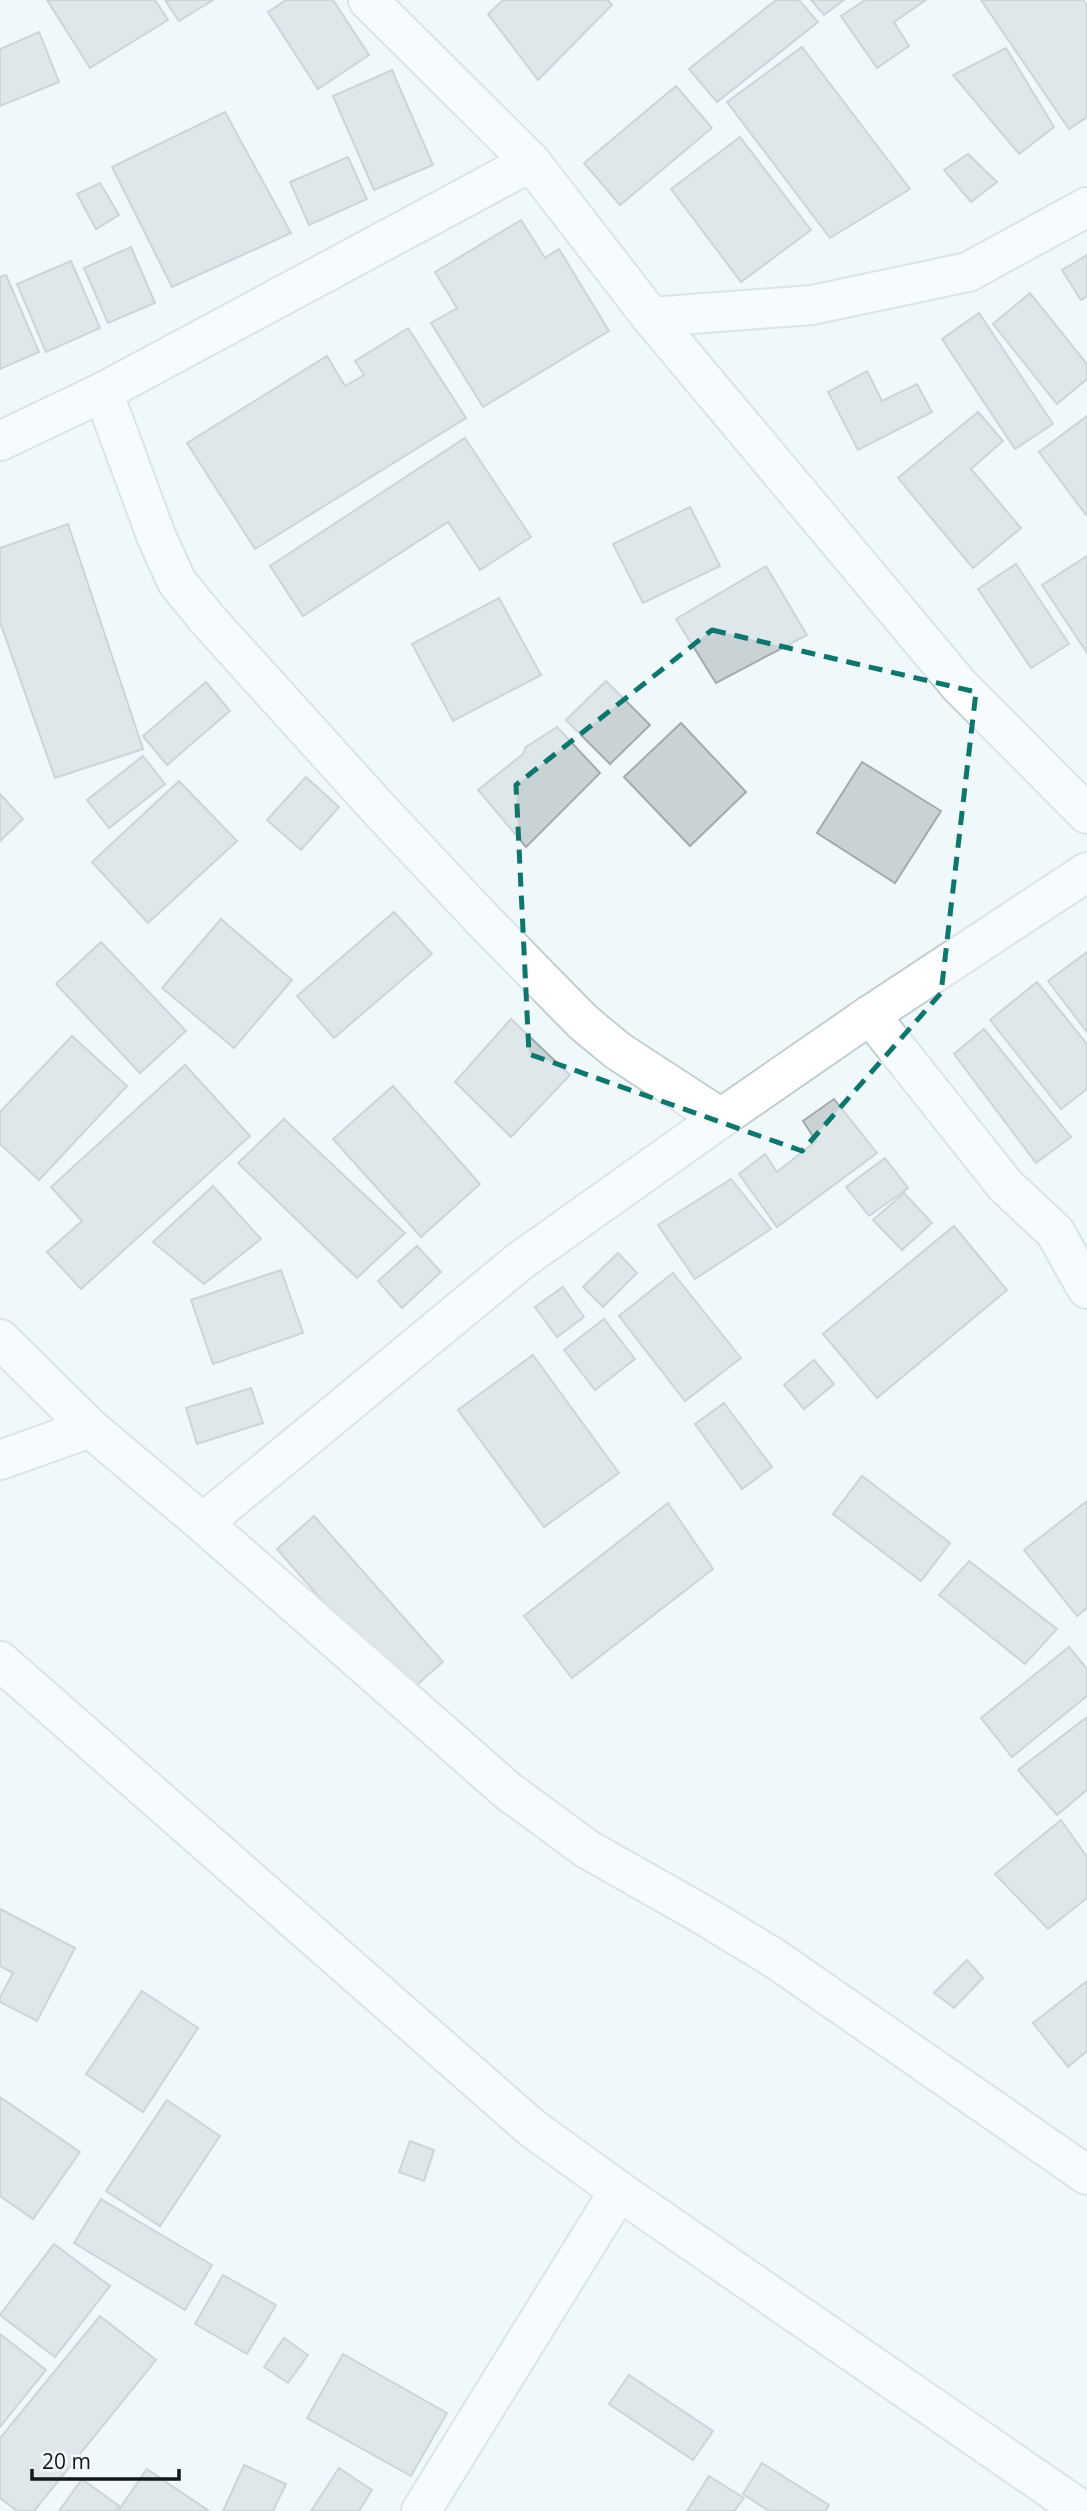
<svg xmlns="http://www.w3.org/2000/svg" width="1087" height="2511" font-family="'Open Sans',sans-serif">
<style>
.building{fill:#c9d2d4;stroke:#a2abad;stroke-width:2}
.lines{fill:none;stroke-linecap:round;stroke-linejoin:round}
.minor-casing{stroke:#c4cdcf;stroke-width:42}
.minor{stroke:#fff;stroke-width:38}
.marked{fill:none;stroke:#0f766e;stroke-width:5;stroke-dasharray:14 9;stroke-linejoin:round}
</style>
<rect width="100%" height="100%" fill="#eff8fb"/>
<g class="building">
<path d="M 47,0 L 155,0 L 168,20 L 90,68 Z"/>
<path d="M 165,0 L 213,0 L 179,21 Z"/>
<path d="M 286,0 L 333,0 L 369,55 L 318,89 L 268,12 Z"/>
<path d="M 503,0 L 608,0 L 612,5 L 538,80 L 488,14 Z"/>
<path d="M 776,0 L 799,0 L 818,22 L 717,102 L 689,69 Z"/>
<path d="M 811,0 L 844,0 L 824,15 Z"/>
<path d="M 865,0 L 926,0 L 894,22 L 909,46 L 877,68 L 841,16 Z"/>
<path d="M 981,0 L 1083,0 L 1087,5 L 1087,117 L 1069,129 Z"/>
<path d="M 39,32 L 59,82 L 0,106 L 0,49 Z"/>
<path d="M 802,47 L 910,189 L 830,238 L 727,102 Z"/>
<path d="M 1006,48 L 1054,127 L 1019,154 L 953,75 Z"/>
<path d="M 392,70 L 433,165 L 374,190 L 333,96 Z"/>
<path d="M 676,86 L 712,128 L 620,205 L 584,163 Z"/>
<path d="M 225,112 L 291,233 L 172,287 L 112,167 Z"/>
<path d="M 740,137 L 811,230 L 741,282 L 671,189 Z"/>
<path d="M 968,154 L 997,182 L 971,202 L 944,170 Z"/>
<path d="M 348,157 L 367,199 L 309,225 L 290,182 Z"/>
<path d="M 100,183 L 119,215 L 96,229 L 77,194 Z"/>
<path d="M 521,220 L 545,258 L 559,249 L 609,331 L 483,407 L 431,323 L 457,308 L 435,272 Z"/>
<path d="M 131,247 L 155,303 L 108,323 L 84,268 Z"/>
<path d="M 1087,255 L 1087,296 L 1081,300 L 1062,270 Z"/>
<path d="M 71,261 L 100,328 L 46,352 L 17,284 Z"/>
<path d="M 6,275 L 39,352 L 0,369 L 0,277 Z"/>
<path d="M 1030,293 L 1087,364 L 1087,379 L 1057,404 L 993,324 Z"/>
<path d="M 979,313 L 1053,424 L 1015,449 L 942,339 Z"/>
<path d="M 408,328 L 466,418 L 255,549 L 187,443 L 327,356 L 345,386 L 364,375 L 355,361 Z"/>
<path d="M 867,371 L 882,401 L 917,384 L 932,412 L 858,450 L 828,392 Z"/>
<path d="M 978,412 L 1003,441 L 971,469 L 1021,528 L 973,568 L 898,478 Z"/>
<path d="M 1087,416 L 1087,515 L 1086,515 L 1039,452 Z"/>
<path d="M 465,438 L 531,537 L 480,570 L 448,522 L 303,616 L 270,566 Z"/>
<path d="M 690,507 L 720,566 L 643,603 L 613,544 Z"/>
<path d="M 68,524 L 143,749 L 55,778 L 0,622 L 0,548 Z"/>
<path d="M 1087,556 L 1087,653 L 1042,585 Z"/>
<path d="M 1016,564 L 1069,644 L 1031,668 L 978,589 Z"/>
<path d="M 766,566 L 807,635 L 716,683 L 676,619 Z"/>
<path d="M 499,598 L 541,675 L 453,721 L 412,644 Z"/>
<path d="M 606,681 L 650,725 L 610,764 L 566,720 Z"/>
<path d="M 206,682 L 230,711 L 167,765 L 143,736 Z"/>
<path d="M 681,723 L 746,792 L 690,846 L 624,777 Z"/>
<path d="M 557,727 L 600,773 L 526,847 L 478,790 L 523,754 L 526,747 Z"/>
<path d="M 143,756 L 165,784 L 109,828 L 87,800 Z"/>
<path d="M 862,762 L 941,811 L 895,883 L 817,833 Z"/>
<path d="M 306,777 L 339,807 L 301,850 L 267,820 Z"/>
<path d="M 179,781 L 237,841 L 148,923 L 92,862 Z"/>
<path d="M 0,794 L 23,819 L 0,841 Z"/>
<path d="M 394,912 L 432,954 L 334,1038 L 297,996 Z"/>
<path d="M 221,919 L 292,980 L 234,1048 L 162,988 Z"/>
<path d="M 101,942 L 186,1031 L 140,1073 L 56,984 Z"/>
<path d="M 1087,952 L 1087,1032 L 1048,981 Z"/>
<path d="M 1037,982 L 1087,1044 L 1087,1089 L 1061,1109 L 990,1020 Z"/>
<path d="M 511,1019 L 570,1075 L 511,1137 L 455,1082 Z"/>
<path d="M 984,1029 L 1071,1137 L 1036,1163 L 954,1054 Z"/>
<path d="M 72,1036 L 127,1086 L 39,1180 L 0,1144 L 0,1112 Z"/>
<path d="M 185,1065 L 250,1136 L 81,1289 L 47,1252 L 82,1221 L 51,1187 Z"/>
<path d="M 393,1086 L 480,1184 L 421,1237 L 333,1139 Z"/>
<path d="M 834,1099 L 877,1153 L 777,1227 L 739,1174 L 765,1154 L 777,1172 L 816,1141 L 803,1121 Z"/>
<path d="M 284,1119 L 405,1233 L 357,1278 L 238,1163 Z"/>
<path d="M 885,1158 L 908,1188 L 869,1216 L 846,1187 Z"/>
<path d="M 731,1179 L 771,1229 L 695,1279 L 658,1225 Z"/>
<path d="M 213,1186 L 261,1239 L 204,1284 L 153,1242 Z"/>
<path d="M 904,1193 L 932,1223 L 902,1250 L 873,1220 Z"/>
<path d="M 954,1226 L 1007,1290 L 877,1398 L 823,1334 Z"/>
<path d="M 417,1246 L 441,1272 L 402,1308 L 378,1281 Z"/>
<path d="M 618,1253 L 637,1273 L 603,1307 L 583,1287 Z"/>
<path d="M 281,1270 L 303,1333 L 213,1364 L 191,1300 Z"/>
<path d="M 673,1273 L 741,1358 L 685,1401 L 619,1316 Z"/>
<path d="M 563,1287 L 584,1317 L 557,1337 L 535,1307 Z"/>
<path d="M 604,1319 L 635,1359 L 595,1390 L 564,1350 Z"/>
<path d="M 533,1355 L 619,1473 L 544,1527 L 458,1410 Z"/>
<path d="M 814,1360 L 834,1384 L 804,1409 L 784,1385 Z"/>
<path d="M 251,1388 L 263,1423 L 197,1444 L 186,1408 Z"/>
<path d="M 724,1403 L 772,1467 L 742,1489 L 695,1424 Z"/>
<path d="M 862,1476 L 950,1543 L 921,1581 L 833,1514 Z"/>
<path d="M 1087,1501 L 1087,1608 L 1077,1616 L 1024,1550 Z"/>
<path d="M 668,1503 L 713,1569 L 572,1678 L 524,1616 Z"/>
<path d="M 314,1516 L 443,1662 L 405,1695 L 277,1549 Z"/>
<path d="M 969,1561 L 1057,1629 L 1025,1664 L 939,1595 Z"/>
<path d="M 1069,1647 L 1087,1669 L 1087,1696 L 1012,1757 L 981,1718 Z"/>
<path d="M 1087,1717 L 1087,1790 L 1057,1815 L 1018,1770 Z"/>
<path d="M 1061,1820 L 1087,1857 L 1087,1898 L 1048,1929 L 995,1874 Z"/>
<path d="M 0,1909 L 75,1948 L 37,2021 L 0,2002 L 0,1997 L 13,1973 L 0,1966 Z"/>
<path d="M 967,1960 L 983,1978 L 954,2008 L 934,1993 Z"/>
<path d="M 1087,1981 L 1087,2051 L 1068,2067 L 1033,2023 Z"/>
<path d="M 142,1991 L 198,2028 L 143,2112 L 86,2074 Z"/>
<path d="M 0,2097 L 80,2152 L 33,2219 L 0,2196 Z"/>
<path d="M 167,2100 L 220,2136 L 160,2226 L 106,2191 Z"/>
<path d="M 410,2141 L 434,2150 L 424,2181 L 399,2172 Z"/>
<path d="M 101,2199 L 212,2265 L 185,2310 L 74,2243 Z"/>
<path d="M 54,2244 L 110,2286 L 55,2357 L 0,2315 Z"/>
<path d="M 223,2275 L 276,2305 L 247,2354 L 195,2324 Z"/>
<path d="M 100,2316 L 156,2360 L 34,2511 L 17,2511 L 0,2498 L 0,2438 Z"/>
<path d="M 0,2334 L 46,2370 L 0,2427 Z"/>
<path d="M 284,2338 L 308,2355 L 288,2383 L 264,2367 Z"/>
<path d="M 343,2354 L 447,2413 L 411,2476 L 307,2418 Z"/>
<path d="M 629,2375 L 713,2431 L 693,2460 L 609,2404 Z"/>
<path d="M 762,2463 L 829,2505 L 825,2511 L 769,2511 L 743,2494 Z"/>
<path d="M 244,2465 L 286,2484 L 273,2511 L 223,2511 Z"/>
<path d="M 339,2468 L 372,2490 L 359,2511 L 311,2511 Z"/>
<path d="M 147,2469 L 209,2511 L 118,2511 Z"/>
<path d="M 709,2476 L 744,2498 L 734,2511 L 687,2511 Z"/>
<path d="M 82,2479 L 119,2506 L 115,2511 L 59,2511 Z"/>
</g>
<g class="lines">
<g class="minor-casing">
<g id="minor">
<path d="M 368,0 L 531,162 L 651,317 L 812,305 L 968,272 L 1087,207"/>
<path d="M 651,317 L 959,685 L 1087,814"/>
<path d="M 103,392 L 157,538 L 177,582 L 208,620 L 378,808 L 483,920 L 583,1022 L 618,1051 L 721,1118"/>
<path d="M 0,441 L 103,392 L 531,162"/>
<path d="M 870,1015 L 1005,1185 L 1055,1232 L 1087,1289"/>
<path d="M 0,1339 L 90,1428 L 203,1523 L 508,1791 L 587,1849 L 700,1913 L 774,1958 L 1087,2175"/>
<path d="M 0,1460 L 90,1428"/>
<path d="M 203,1523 L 520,1261 L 721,1118 L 870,1015 L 1087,872"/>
<path d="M 0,1661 L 532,2128 L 619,2191 L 1083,2511"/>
<path d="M 421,2511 L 619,2191"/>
</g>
</g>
<use href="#minor" class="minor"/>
</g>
<path d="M0 0H1087V2511H0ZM 712,630 L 976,692 L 941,993 L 802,1151 L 529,1054 L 516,785 Z" fill="#eff8fb" fill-opacity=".55" fill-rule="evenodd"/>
<path class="marked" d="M 712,630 L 976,692 L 941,993 L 802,1151 L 529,1054 L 516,785 Z"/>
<path d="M32 2469v10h147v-10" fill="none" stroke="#141819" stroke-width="3.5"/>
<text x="42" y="2469" font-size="21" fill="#141819" stroke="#eff8fb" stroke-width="5" paint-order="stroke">20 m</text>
</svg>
